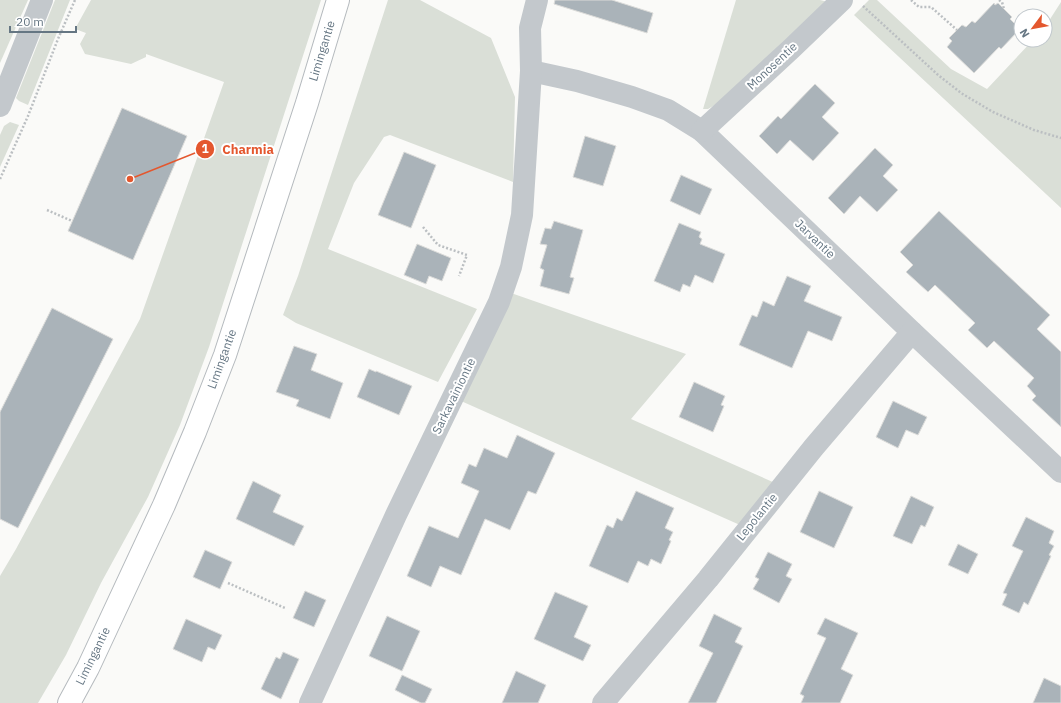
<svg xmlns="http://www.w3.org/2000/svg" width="1061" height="703" font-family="'IBM Plex Sans',sans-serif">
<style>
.green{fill:#dadfd7}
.building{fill:#aab3b9;stroke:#dcdcda}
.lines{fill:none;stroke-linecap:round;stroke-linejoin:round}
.major-casing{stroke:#b5babe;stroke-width:24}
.path{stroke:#bbbfc2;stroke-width:2.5;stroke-dasharray:2 2;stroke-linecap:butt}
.minor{stroke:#c3c8cc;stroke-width:22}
.major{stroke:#fff;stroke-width:22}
.labels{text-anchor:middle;stroke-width:4;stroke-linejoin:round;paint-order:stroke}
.street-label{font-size:12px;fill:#657683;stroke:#fff}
.leader{fill:none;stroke:#e4572e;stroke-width:1.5}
.callout-dot{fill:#e4572e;stroke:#fff;stroke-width:1.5}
.mark-label{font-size:12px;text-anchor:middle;font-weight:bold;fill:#fff}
.callout-label{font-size:13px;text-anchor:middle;font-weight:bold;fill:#e4572e;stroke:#fff;stroke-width:4;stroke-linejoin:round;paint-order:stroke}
</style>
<rect width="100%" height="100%" fill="#fafaf8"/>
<g class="green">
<path d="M 0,0 L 28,0 L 0,63 Z"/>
<path d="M 55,0 L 70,0 L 28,105 L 19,101 L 16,98 Z"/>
<path d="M 91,0 L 321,0 L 209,347 L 180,425 L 148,497 L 101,583 L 66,655 L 38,703 L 0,703 L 0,576 L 16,549 L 140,319 L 224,82 L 146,54 L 146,57 L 131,64 L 85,54 L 80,44 L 86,33 L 75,29 Z"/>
<path d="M 388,0 L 420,0 L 491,38 L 515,97 L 513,182 L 390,135 L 384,137 L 354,183 L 328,249 L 477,309 L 438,382 L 296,323 L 283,315 L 298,276 Z"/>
<path d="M 736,0 L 820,0 L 828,2 L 715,105 L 708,109 L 703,109 Z"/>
<path d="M 869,0 L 877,0 L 951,69 L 987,89 L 1033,40 L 1045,40 L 1045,27 L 1061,2 L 1061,208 L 854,15 Z"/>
<path d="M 10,122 L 19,125 L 0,167 L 0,135 L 4,126 Z"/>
<path d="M 511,293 L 686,354 L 631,419 L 775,483 L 740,525 L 461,401 Z"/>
</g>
<g class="building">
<path d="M 555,0 L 612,0 L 653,13 L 647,33 L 554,4 Z"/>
<path d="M 994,3 L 995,5 L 998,3 L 1012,17 L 1010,19 L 1020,29 L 1001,49 L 999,47 L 974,73 L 947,47 L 952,41 L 949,38 L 962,25 L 966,27 L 972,21 L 975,23 Z"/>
<path d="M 815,84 L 835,103 L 822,117 L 839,133 L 813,161 L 790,140 L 777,154 L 759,136 L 778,116 L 781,119 Z"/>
<path d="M 122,108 L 187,136 L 133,260 L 68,231 Z"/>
<path d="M 585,136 L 616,146 L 603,186 L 573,177 Z"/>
<path d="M 875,148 L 893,165 L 883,176 L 898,190 L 877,212 L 860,196 L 844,214 L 828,198 Z"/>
<path d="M 404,152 L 436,165 L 411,228 L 378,215 Z"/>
<path d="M 681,175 L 712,189 L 700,215 L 670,201 Z"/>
<path d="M 939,211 L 1050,315 L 1037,329 L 1061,352 L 1061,427 L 1032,400 L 1036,396 L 1027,386 L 1034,378 L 994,341 L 987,348 L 968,330 L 975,323 L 935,285 L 928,292 L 906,272 L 913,265 L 900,252 Z"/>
<path d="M 554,221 L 583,230 L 570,277 L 574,278 L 569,294 L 540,286 L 544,270 L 540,268 L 547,245 L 540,244 L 545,228 L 551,229 Z"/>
<path d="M 679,223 L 701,232 L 699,237 L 702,239 L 700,244 L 725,254 L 713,283 L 695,275 L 690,287 L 683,284 L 680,292 L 654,281 Z"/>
<path d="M 417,244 L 451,258 L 442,281 L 429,276 L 426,284 L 404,275 Z"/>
<path d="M 787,276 L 811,286 L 804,301 L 842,317 L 832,341 L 808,331 L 792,368 L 739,345 L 752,315 L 757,317 L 763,301 L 774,306 Z"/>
<path d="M 52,308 L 113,339 L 18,528 L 0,519 L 0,412 Z"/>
<path d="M 294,346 L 317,354 L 311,370 L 343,383 L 330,419 L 296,406 L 299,400 L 276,392 Z"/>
<path d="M 369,369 L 376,372 L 376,371 L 412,386 L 399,415 L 357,397 Z"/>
<path d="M 694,382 L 725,396 L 721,405 L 724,406 L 713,432 L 679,417 Z"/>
<path d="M 893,401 L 927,417 L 918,435 L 906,430 L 898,448 L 876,437 Z"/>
<path d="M 517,435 L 555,453 L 536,494 L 528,491 L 510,530 L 485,519 L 461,575 L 440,566 L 431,587 L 407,576 L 429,526 L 458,538 L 479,491 L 461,483 L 469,464 L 476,467 L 484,448 L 507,458 Z"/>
<path d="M 253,481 L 281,495 L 273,512 L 304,526 L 294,546 L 236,519 Z"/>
<path d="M 636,491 L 674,508 L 665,528 L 673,532 L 669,540 L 671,541 L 661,564 L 651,559 L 648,566 L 638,561 L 628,583 L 589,566 L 607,525 L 613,528 L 617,518 L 622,521 Z"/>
<path d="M 819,491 L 853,507 L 834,548 L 800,532 Z"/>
<path d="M 911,496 L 934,507 L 925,527 L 921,525 L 912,544 L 893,536 Z"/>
<path d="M 1026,517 L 1054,531 L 1049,543 L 1054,546 L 1049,555 L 1051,556 L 1028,605 L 1024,602 L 1019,613 L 1002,605 L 1007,594 L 1003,593 L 1023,551 L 1012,546 Z"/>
<path d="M 958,544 L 978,554 L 968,574 L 948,565 Z"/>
<path d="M 205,550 L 232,562 L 220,589 L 193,577 Z"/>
<path d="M 768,552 L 792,564 L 786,576 L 792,579 L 779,603 L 753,589 L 759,579 L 755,577 Z"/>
<path d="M 305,591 L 326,600 L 314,627 L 293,618 Z"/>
<path d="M 555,592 L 588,606 L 574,637 L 591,645 L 583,661 L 534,639 Z"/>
<path d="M 714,614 L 742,628 L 735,642 L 743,646 L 716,703 L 688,703 L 713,653 L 699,646 Z"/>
<path d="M 387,616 L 420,631 L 402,671 L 369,656 Z"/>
<path d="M 825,618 L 858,633 L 841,669 L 853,675 L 840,703 L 801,703 L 804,696 L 800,694 L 826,638 L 817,634 Z"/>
<path d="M 186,619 L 222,635 L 215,650 L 208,647 L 202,662 L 173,649 Z"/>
<path d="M 283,652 L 299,659 L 281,699 L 261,689 L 276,657 L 280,659 Z"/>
<path d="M 516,671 L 546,685 L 538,703 L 502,703 Z"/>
<path d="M 402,675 L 432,689 L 425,703 L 421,703 L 395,690 Z"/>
<path d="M 1044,678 L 1061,686 L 1061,703 L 1033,703 Z"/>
</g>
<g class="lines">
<g class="major-casing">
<path id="major" d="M 69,703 L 88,668 L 164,505 L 195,432 L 225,355 L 307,103 L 338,0"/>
</g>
<g class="path">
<path d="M 911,0 L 919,7 L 931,7 L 957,30"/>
<path d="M 999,0 L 1002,2 L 1004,9"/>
<path d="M 863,6 L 937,74 L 961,93 L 993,112 L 1034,130 L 1061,138"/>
<path d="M 0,179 L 28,116 L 58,39 L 75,0"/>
<path d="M 47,210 L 72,221"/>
<path d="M 423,227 L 438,245 L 467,255 L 459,276"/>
<path d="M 228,583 L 285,608"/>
</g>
<g class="minor">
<path d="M 531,71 L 577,81 L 632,97 L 668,110 L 702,131 L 912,332 L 1061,472"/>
<path d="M 0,106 L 42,0"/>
<path d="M 702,131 L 791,49 L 842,0"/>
<path d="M 310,703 L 396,515 L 499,302 L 511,267 L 522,215 L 531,71 L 530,28 L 537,0"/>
<path d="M 603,703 L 708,579 L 814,447 L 912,332"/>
</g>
<use href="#major" class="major"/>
</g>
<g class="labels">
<g class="street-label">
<text transform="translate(322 51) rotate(-73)" y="4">Limingantie</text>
<text transform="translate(772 66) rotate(-43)" y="4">Monosentie</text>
<text transform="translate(815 239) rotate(44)" y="4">Jarvantie</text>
<text transform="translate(222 359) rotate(-70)" y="4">Limingantie</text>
<text transform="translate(454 396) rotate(-64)" y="4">Sarkavainiontie</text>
<text transform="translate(757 517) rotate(-51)" y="4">Lepolantie</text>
<text transform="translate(93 656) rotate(-64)" y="4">Limingantie</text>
</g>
</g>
<path class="leader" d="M130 179L205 149"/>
<g class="callout-dot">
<circle cx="130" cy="179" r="4"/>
<circle cx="205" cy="149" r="10"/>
</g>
<g class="mark-label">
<text x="205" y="153">1</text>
</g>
<g class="callout-label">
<text x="248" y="154">Charmia</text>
</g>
<g transform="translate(1033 28) rotate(238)"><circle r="19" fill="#ffffff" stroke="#c1c8cd"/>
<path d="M0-3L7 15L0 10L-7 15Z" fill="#e4572e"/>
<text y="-6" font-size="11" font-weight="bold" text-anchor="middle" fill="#657683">N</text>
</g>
<path d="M10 26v6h66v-6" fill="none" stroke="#657683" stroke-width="2"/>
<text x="16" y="26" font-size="12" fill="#657683" stroke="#ffffff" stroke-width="3" paint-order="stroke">20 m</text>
</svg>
